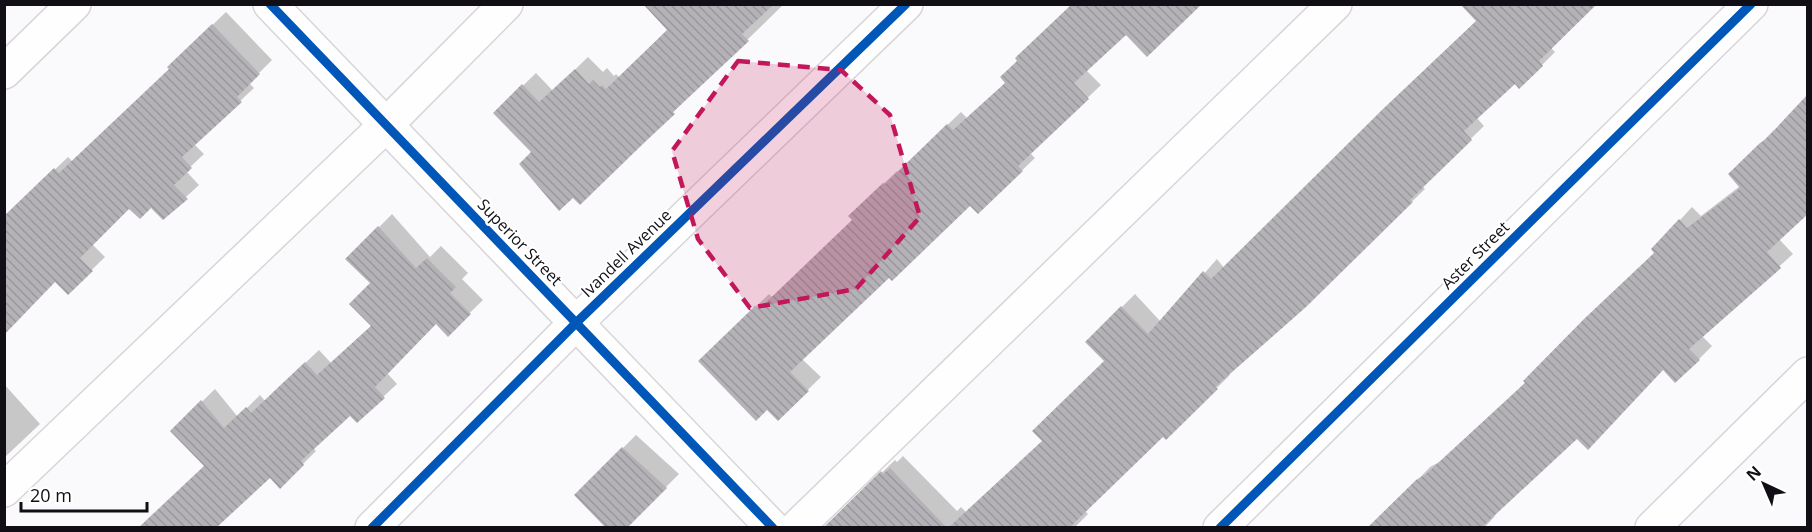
<svg xmlns="http://www.w3.org/2000/svg" width="1812" height="532" font-family="'Open Sans',sans-serif">
<style>
.shadow{fill:#0003}
.building{fill:url(#building-back-hatch)}
.lines{fill:none;stroke-linecap:round;stroke-linejoin:round}
.minor-casing{stroke:#d8d5d9;stroke-width:36}
.minor{stroke:#fefefe;stroke-width:33}
.cycleway-casing{stroke:#fff;stroke-width:13}
.cycleway{stroke:#0057b8;stroke-width:9}
.marked{fill:#c2185b;fill-opacity:0.2;stroke:#c2185b;stroke-width:4.5;stroke-dasharray:12 8;stroke-linejoin:round}
.labels{text-anchor:middle;stroke-width:4.5;stroke-linejoin:round;paint-order:stroke}
.street-label{font-size:16px;fill:#120e15;stroke:#fff}
</style>
<defs>
<pattern id="building-back-hatch" width="6" height="6" patternUnits="userSpaceOnUse" patternTransform="scale(1.5)"><rect width="6" height="6" fill="#b5b2b7"/><path d="M-1 5l2 2M0 0l6 6M5-1l2 2" fill="none" stroke="#9b989c"/></pattern>
</defs>
<rect width="100%" height="100%" fill="#faf9fb"/>
<g class="shadow">
<path d="M 645,4 L 784,4 L 580,203 L 495,113 L 536,73 L 553,91 L 588,57 L 603,72 L 607,68 L 614,76 L 616,74 L 620,78 L 669,30 Z"/>
<path d="M 226,12 L 272,60 L 249,83 L 254,88 L 194,144 L 204,154 L 186,171 L 199,185 L 163,218 L 151,206 L 129,207 L 92,244 L 105,257 L 68,293 L 55,280 L 4,218 L 68,157 L 72,161 L 171,69 L 169,67 Z"/>
<path d="M 1126,33 L 1086,70 L 1101,85 L 1030,153 L 1035,158 L 979,212 L 971,204 L 889,276 L 802,359 L 821,377 L 778,419 L 767,408 L 700,361 L 769,294 L 773,298 L 854,219 L 863,203 L 897,171 L 898,172 L 961,112 L 967,118 Z"/>
<path d="M 1551,48 L 1555,52 L 1542,65 L 1519,87 L 1515,82 L 1476,117 L 1484,126 L 1422,186 L 1425,189 L 1304,306 L 1228,374 L 1230,375 L 1166,438 L 1163,434 L 1084,510 L 1088,514 L 1074,528 L 850,528 L 838,515 L 895,460 L 897,462 L 903,456 L 957,511 L 961,507 L 966,512 L 1043,441 L 1106,361 L 1087,342 L 1135,294 L 1161,322 L 1217,259 L 1224,268 Z"/>
<path d="M 1774,130 L 1779,239 L 1793,254 L 1702,336 L 1712,346 L 1699,359 L 1675,381 L 1664,369 L 1577,436 L 1493,514 L 1495,516 L 1484,528 L 1372,528 L 1430,467 L 1441,461 L 1526,382 L 1656,253 L 1680,220 L 1692,207 L 1701,216 L 1740,186 L 1730,174 Z"/>
<path d="M 392,214 L 430,257 L 441,246 L 468,273 L 462,279 L 483,300 L 448,334 L 436,322 L 387,373 L 397,384 L 357,421 L 351,413 L 313,448 L 316,451 L 280,487 L 270,476 L 205,465 L 172,431 L 215,389 L 238,417 L 260,395 L 265,401 L 319,350 L 331,363 L 372,325 L 372,283 L 348,259 Z"/>
<path d="M 4,384 L 40,424 L 4,458 Z"/>
<path d="M 636,435 L 679,474 L 625,528 L 576,495 Z"/>
</g>
<g class="building">
<path d="M 643,4 L 774,4 L 742,34 L 749,41 L 673,112 L 675,114 L 646,141 L 580,205 L 573,198 L 559,211 L 519,164 L 531,152 L 493,113 L 522,84 L 539,102 L 575,69 L 589,84 L 593,80 L 600,87 L 602,85 L 606,89 L 667,30 Z"/>
<path d="M 1072,4 L 1202,4 L 1147,57 L 1126,35 L 1074,83 L 1089,99 L 1018,166 L 1023,171 L 978,214 L 970,206 L 892,281 L 889,278 L 790,372 L 809,391 L 778,421 L 767,410 L 756,421 L 698,361 L 755,306 L 759,309 L 852,220 L 848,216 L 883,183 L 885,184 L 947,124 L 953,130 L 1005,83 L 1000,77 L 1017,61 L 1015,58 Z"/>
<path d="M 1460,4 L 1597,4 L 1539,61 L 1543,66 L 1519,89 L 1515,84 L 1464,131 L 1472,140 L 1410,200 L 1413,202 L 1306,307 L 1215,387 L 1218,389 L 1166,440 L 1163,437 L 1069,528 L 948,528 L 1042,441 L 1032,431 L 1104,361 L 1085,342 L 1121,306 L 1148,334 L 1203,271 L 1211,279 L 1383,109 L 1476,21 Z"/>
<path d="M 212,24 L 260,74 L 237,97 L 242,102 L 182,157 L 192,168 L 174,185 L 188,199 L 163,220 L 151,208 L 140,219 L 129,209 L 80,258 L 93,271 L 68,295 L 55,282 L 4,335 L 4,216 L 54,168 L 59,173 L 169,69 L 167,67 Z"/>
<path d="M 1808,94 L 1808,214 L 1767,252 L 1781,268 L 1689,349 L 1700,360 L 1675,383 L 1663,370 L 1588,450 L 1577,439 L 1481,528 L 1367,528 L 1416,480 L 1426,474 L 1525,383 L 1523,381 L 1584,319 L 1654,253 L 1651,249 L 1679,219 L 1687,228 L 1740,188 L 1728,174 L 1760,143 L 1765,140 Z"/>
<path d="M 378,226 L 416,268 L 427,258 L 456,287 L 450,293 L 471,314 L 448,337 L 436,324 L 375,387 L 385,398 L 357,423 L 350,416 L 301,461 L 304,465 L 280,489 L 270,478 L 216,528 L 138,528 L 204,466 L 170,431 L 201,400 L 224,428 L 246,407 L 251,413 L 305,362 L 317,375 L 371,326 L 349,304 L 370,283 L 345,259 Z"/>
<path d="M 622,447 L 667,488 L 627,528 L 606,528 L 574,495 Z"/>
<path d="M 890,468 L 947,528 L 823,528 L 881,471 L 883,474 Z"/>
</g>
<g class="lines">
<g class="minor-casing">
<g id="minor">
<path d="M 270,4 L 773,528"/>
<path d="M 4,72 L 74,4"/>
<path d="M 4,490 L 386,125 L 506,4"/>
<path d="M 372,528 L 577,322 L 906,4"/>
<path d="M 796,528 L 1335,4"/>
<path d="M 1220,528 L 1751,4"/>
<path d="M 1652,528 L 1808,374"/>
</g>
</g>
<use href="#minor" class="minor"/>
<g class="cycleway-casing">
<g id="cycleway">
<path d="M 270,4 L 773,528"/>
<path d="M 372,528 L 577,322 L 906,4"/>
<path d="M 1220,528 L 1751,4"/>
</g>
</g>
<use href="#cycleway" class="cycleway"/>
</g>
<path class="marked" d="M 738,61 L 841,70 L 890,115 L 920,217 L 856,289 L 750,308 L 698,239 L 672,151 Z"/>
<g class="labels">
<g class="street-label">
<text transform="translate(520 242) rotate(46)" y="6">Superior Street</text>
<text transform="translate(626 253) rotate(-44)" y="6">Ivandell Avenue</text>
<text transform="translate(1475 255) rotate(-45)" y="6">Aster Street</text>
</g>
</g>
<rect width="1812" height="532" fill="none" stroke="#120e15" stroke-width="12"/>
<g transform="translate(1764 484) rotate(316)" stroke="#ffffff" stroke-width="4.5" paint-order="stroke">
<path d="M0-4.5L10 22L0 15L-10 22Z" fill="#120e15"/>
<text y="-9" font-size="16" font-weight="bold" text-anchor="middle" fill="#120e15">N</text>
</g>
<path d="M21 502v9h126v-9" fill="none" stroke="#120e15" stroke-width="3"/>
<text x="30" y="502" font-size="18" fill="#120e15" stroke="#ffffff" stroke-width="4.5" paint-order="stroke">20 m</text>
</svg>
